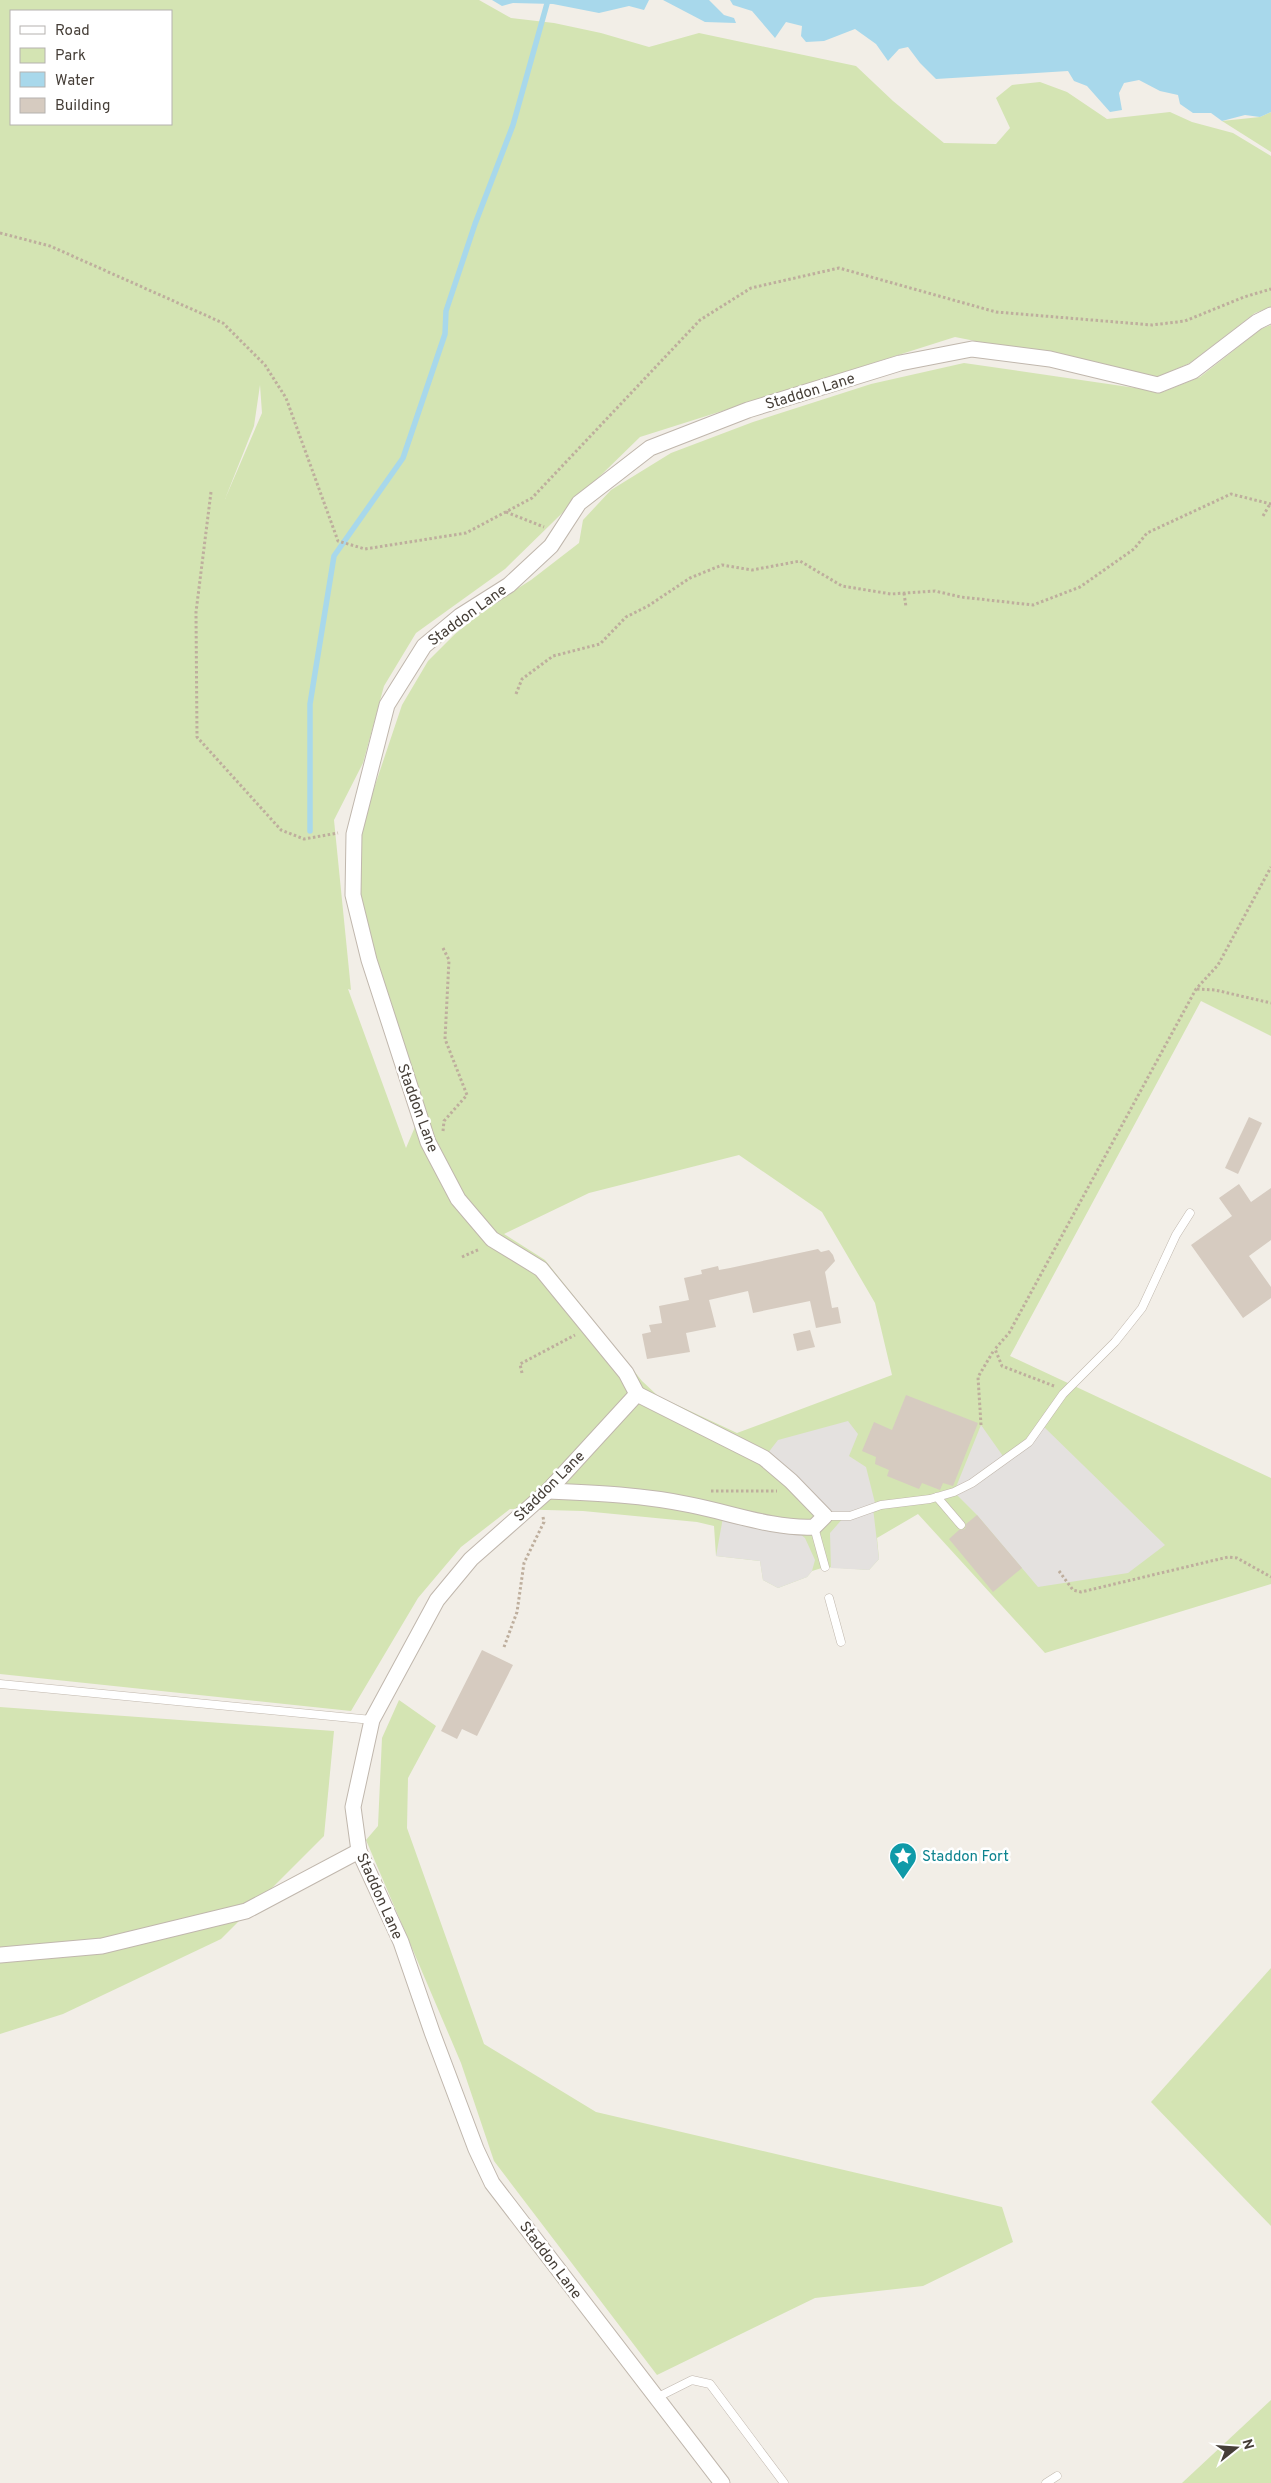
<svg xmlns="http://www.w3.org/2000/svg" width="1271" height="2483" font-family="Overpass,sans-serif">
<style>
.green{fill:#d4e4b3;fill-rule:evenodd}
.parking{fill:#e4e1df}
.water{fill:#a8d8eb}
.lines{fill:none;stroke-linecap:round;stroke-linejoin:round}
.stream{stroke:#a8d8eb;stroke-width:5.5}
.building{fill:#d6cbc0}
.lane-casing{stroke:#c0b7ad;stroke-width:9}
.street-casing{stroke:#c0b7ad;stroke-width:17}
.path{stroke:#beae9d;stroke-width:3;stroke-dasharray:2.5 2.5;stroke-linecap:butt}
.lane{stroke:#fff;stroke-width:8}
.street{stroke:#fff;stroke-width:15}
.labels{text-anchor:middle;stroke-width:5;stroke-linejoin:round;paint-order:stroke}
.street-label{font-size:15px;fill:#453e37;stroke:#fff}
.culture-label{font-size:15px;fill:#0d838f;stroke:#fff;text-anchor:start}
</style>
<rect width="100%" height="100%" fill="#f2eee7"/>
<g class="green">
<path d="M 0,0 L 479,0 L 511,18 L 554,23 L 601,33 L 649,47 L 699,33 L 856,66 L 893,101 L 944,143 L 996,144 L 1010,128 L 996,98 L 1012,85 L 1040,82 L 1067,92 L 1107,119 L 1170,112 L 1192,122 L 1233,133 L 1271,156 L 1271,307 L 1255,313 L 1190,363 L 1157,377 L 955,337 L 640,437 L 505,569 L 416,633 L 384,686 L 363,763 L 334,820 L 351,990 L 348,989 L 406,1148 L 423,1108 L 372,960 L 358,892 L 360,830 L 402,705 L 428,661 L 455,634 L 491,605 L 531,580 L 579,543 L 583,520 L 611,490 L 671,453 L 753,422 L 871,384 L 964,363 L 1163,392 L 1200,377 L 1261,329 L 1271,325 L 1271,1036 L 1201,1001 L 1010,1356 L 1271,1478 L 1271,1584 L 1045,1653 L 918,1514 L 877,1538 L 879,1559 L 869,1570 L 825,1567 L 812,1571 L 807,1577 L 778,1588 L 763,1580 L 760,1561 L 716,1556 L 714,1526 L 697,1522 L 583,1511 L 510,1509 L 461,1547 L 418,1598 L 351,1711 L 0,1674 ZM 11,11 L 171,11 L 171,124 L 11,124 ZM 260,385 L 262,413 L 225,499 L 254,426 ZM 739,1155 L 822,1212 L 875,1303 L 892,1375 L 737,1433 L 658,1396 L 642,1381 L 545,1260 L 504,1234 L 589,1193 Z"/>
<path d="M 1271,112 L 1271,152 L 1222,121 L 1260,117 Z"/>
<path d="M 399,1700 L 436,1726 L 408,1778 L 407,1828 L 484,2044 L 596,2112 L 1002,2207 L 1013,2242 L 923,2286 L 815,2298 L 657,2375 L 494,2161 L 461,2063 L 366,1840 L 378,1826 L 382,1738 Z"/>
<path d="M 0,1707 L 334,1731 L 324,1836 L 221,1939 L 63,2014 L 0,2034 Z"/>
<path d="M 1271,1968 L 1271,2226 L 1151,2102 Z"/>
<path d="M 1271,2400 L 1271,2483 L 1182,2483 Z"/>
</g>
<g class="parking">
<path d="M 848,1421 L 858,1434 L 849,1456 L 866,1467 L 876,1507 L 873,1508 L 879,1559 L 869,1570 L 831,1568 L 830,1533 L 844,1517 L 825,1516 L 764,1458 L 778,1440 Z"/>
<path d="M 1041,1424 L 1165,1545 L 1128,1573 L 1038,1587 L 977,1515 L 954,1492 L 981,1425 L 1005,1459 L 1029,1442 Z"/>
<path d="M 724,1512 L 792,1528 L 805,1538 L 815,1560 L 812,1571 L 807,1577 L 778,1588 L 763,1580 L 760,1561 L 716,1556 Z"/>
</g>
<g class="water">
<path d="M 492,0 L 649,0 L 644,10 L 629,6 L 599,13 L 553,4 L 513,3 L 502,6 Z"/>
<path d="M 663,0 L 709,0 L 724,15 L 734,18 L 736,23 L 705,22 Z"/>
<path d="M 730,0 L 1271,0 L 1271,112 L 1260,117 L 1245,115 L 1222,121 L 1211,113 L 1193,113 L 1180,104 L 1178,95 L 1160,91 L 1139,80 L 1124,83 L 1119,93 L 1122,110 L 1110,112 L 1087,86 L 1074,81 L 1068,71 L 936,79 L 920,63 L 908,47 L 899,49 L 888,61 L 876,44 L 855,29 L 824,41 L 806,42 L 801,36 L 802,26 L 786,22 L 775,38 L 752,11 L 733,5 Z"/>
</g>
<g class="lines">
<path class="stream" d="M 310,831 L 310,704 L 334,556 L 403,458 L 445,334 L 446,311 L 475,224 L 513,125 L 548,0"/>
</g>
<g class="building">
<path d="M 1249,1117 L 1262,1123 L 1238,1174 L 1225,1168 Z"/>
<path d="M 1239,1184 L 1251,1202 L 1271,1188 L 1271,1240 L 1249,1256 L 1271,1287 L 1271,1298 L 1243,1318 L 1191,1245 L 1232,1216 L 1219,1198 Z"/>
<path d="M 818,1249 L 821,1252 L 829,1250 L 833,1255 L 835,1261 L 825,1272 L 832,1308 L 838,1307 L 841,1323 L 816,1328 L 810,1301 L 753,1313 L 748,1291 L 709,1300 L 716,1327 L 686,1333 L 690,1352 L 647,1359 L 642,1334 L 651,1332 L 649,1325 L 662,1323 L 659,1306 L 689,1300 L 684,1278 L 702,1274 L 701,1270 L 718,1266 L 719,1270 L 730,1268 Z"/>
<path d="M 810,1330 L 815,1347 L 797,1351 L 793,1334 Z"/>
<path d="M 906,1395 L 978,1423 L 953,1486 L 943,1483 L 940,1490 L 922,1483 L 919,1489 L 887,1476 L 889,1470 L 875,1464 L 876,1457 L 862,1451 L 874,1422 L 892,1430 Z"/>
<path d="M 977,1515 L 1022,1568 L 993,1592 L 949,1539 L 959,1530 L 965,1529 L 966,1524 Z"/>
<path d="M 482,1650 L 513,1665 L 477,1736 L 462,1729 L 457,1739 L 441,1731 Z"/>
</g>
<g class="lines">
<g class="lane-casing">
<g id="lane">
<path d="M 937,1497 L 961,1525"/>
<path d="M 825,1516 L 850,1516 L 881,1505 L 930,1499 L 954,1492 L 972,1483 L 1029,1442 L 1063,1394 L 1115,1342 L 1142,1308 L 1176,1235 L 1190,1213"/>
<path d="M 814,1527 L 825,1567"/>
<path d="M 829,1598 L 841,1642"/>
<path d="M 0,1684 L 372,1720"/>
<path d="M 656,2398 L 692,2380 L 710,2384 L 784,2483"/>
<path d="M 1046,2483 L 1057,2476"/>
</g>
</g>
<g class="street-casing">
<g id="street">
<path d="M 548,1491 C 596,1493 644,1495 691,1505 C 732,1513 773,1529 814,1527 L 825,1516 L 791,1481 L 764,1458 L 637,1394"/>
<path d="M 0,1955 L 102,1946 L 246,1911 L 359,1851"/>
<path d="M 722,2483 L 492,2183 L 476,2149 L 432,2032 L 401,1942 L 359,1851 L 353,1807 L 372,1720 L 437,1600 L 471,1559 L 548,1491 L 637,1394 L 626,1373 L 541,1269 L 492,1239 L 458,1199 L 428,1142 L 369,960 L 353,895 L 354,834 L 387,705 L 424,646 L 460,616 L 509,585 L 551,546 L 579,503 L 650,448 L 748,410 L 900,363 L 972,349 L 1050,359 L 1158,385 L 1193,371 L 1257,322 L 1271,315"/>
</g>
</g>
<g class="path">
<path d="M 0,233 L 50,246 L 223,323 L 265,365 L 286,398 L 338,541 L 365,549 L 466,533 L 532,498 L 700,320 L 751,288 L 839,268 L 996,312 L 1152,325 L 1185,321 L 1244,297 L 1271,289"/>
<path d="M 211,492 L 196,612 L 197,737 L 281,830 L 304,839 L 338,833"/>
<path d="M 506,512 L 544,527"/>
<path d="M 1263,516 L 1270,504"/>
<path d="M 904,593 L 906,607"/>
<path d="M 516,694 L 522,679 L 553,656 L 600,644 L 626,617 L 648,606 L 690,578 L 722,565 L 752,570 L 800,561 L 842,586 L 891,594 L 935,591 L 961,597 L 1033,605 L 1080,587 L 1134,549 L 1147,533 L 1231,494 L 1271,504"/>
<path d="M 443,948 L 449,960 L 445,1039 L 467,1095 L 444,1121 L 443,1131"/>
<path d="M 1197,989 L 1215,990 L 1271,1003"/>
<path d="M 462,1257 L 480,1249"/>
<path d="M 522,1373 L 520,1364 L 575,1335"/>
<path d="M 1054,1386 L 1002,1366 L 995,1349 L 1009,1333 L 1196,989 L 1218,965 L 1271,867"/>
<path d="M 981,1425 L 978,1377 L 994,1350"/>
<path d="M 711,1491 L 777,1491"/>
<path d="M 1059,1571 L 1073,1590 L 1081,1592 L 1228,1557 L 1237,1558 L 1271,1577"/>
<path d="M 504,1647 L 517,1612 L 524,1563 L 544,1522 L 543,1517"/>
</g>
<use href="#lane" class="lane"/>
<use href="#street" class="street"/>
</g>
<defs>
<g id="sight-pin" transform="scale(1.4375)"><path d="M0 17L-7.5 6A9.5 9.5 0 1 1 7.5 6Z" fill="#0f9aa8" stroke="#fff"/><path d="M0-6L1.8-2.2L6-1.7L2.9 1.2L3.7 5.4L0 3.3L-3.7 5.4L-2.9 1.2L-6-1.7L-1.8-2.2Z" fill="#fff"/></g>
</defs>
<g fill-rule="evenodd">
<use href="#sight-pin" x="903" y="1856"/>
</g>
<g class="labels">
<g class="street-label">
<text transform="translate(810 391) rotate(-17)" y="5">Staddon Lane</text>
<text transform="translate(467 615) rotate(-36)" y="5">Staddon Lane</text>
<text transform="translate(418 1108) rotate(70)" y="5">Staddon Lane</text>
<text transform="translate(549 1486) rotate(-45)" y="5">Staddon Lane</text>
<text transform="translate(380 1896) rotate(66)" y="5">Staddon Lane</text>
<text transform="translate(551 2260) rotate(53)" y="5">Staddon Lane</text>
</g>
<g class="culture-label">
<text x="922" y="1861">Staddon Fort</text>
</g>
</g>
<rect x="10" y="10" width="162" height="115" fill="#ffffff" stroke="#b5b2af"/>
<rect x="20" y="26" width="25" height="8" fill="#ffffff" stroke="#b5b2af"/>
<text x="55" y="35" font-size="15" fill="#453e37">Road</text>
<rect x="20" y="48" width="25" height="15" fill="#d4e4b3" stroke="#b5b2af"/>
<text x="55" y="60" font-size="15" fill="#453e37">Park</text>
<rect x="20" y="72" width="25" height="15" fill="#a8d8eb" stroke="#b5b2af"/>
<text x="55" y="85" font-size="15" fill="#453e37">Water</text>
<rect x="20" y="98" width="25" height="15" fill="#d6cbc0" stroke="#b5b2af"/>
<text x="55" y="110" font-size="15" fill="#453e37">Building</text>
<g transform="translate(1236 2448) rotate(73)" stroke="#ffffff" stroke-width="4" paint-order="stroke">
<path d="M0-4L9 19L0 12L-9 19Z" fill="#453e37"/>
<text y="-8" font-size="14" font-weight="bold" text-anchor="middle" fill="#453e37">N</text>
</g>
</svg>
